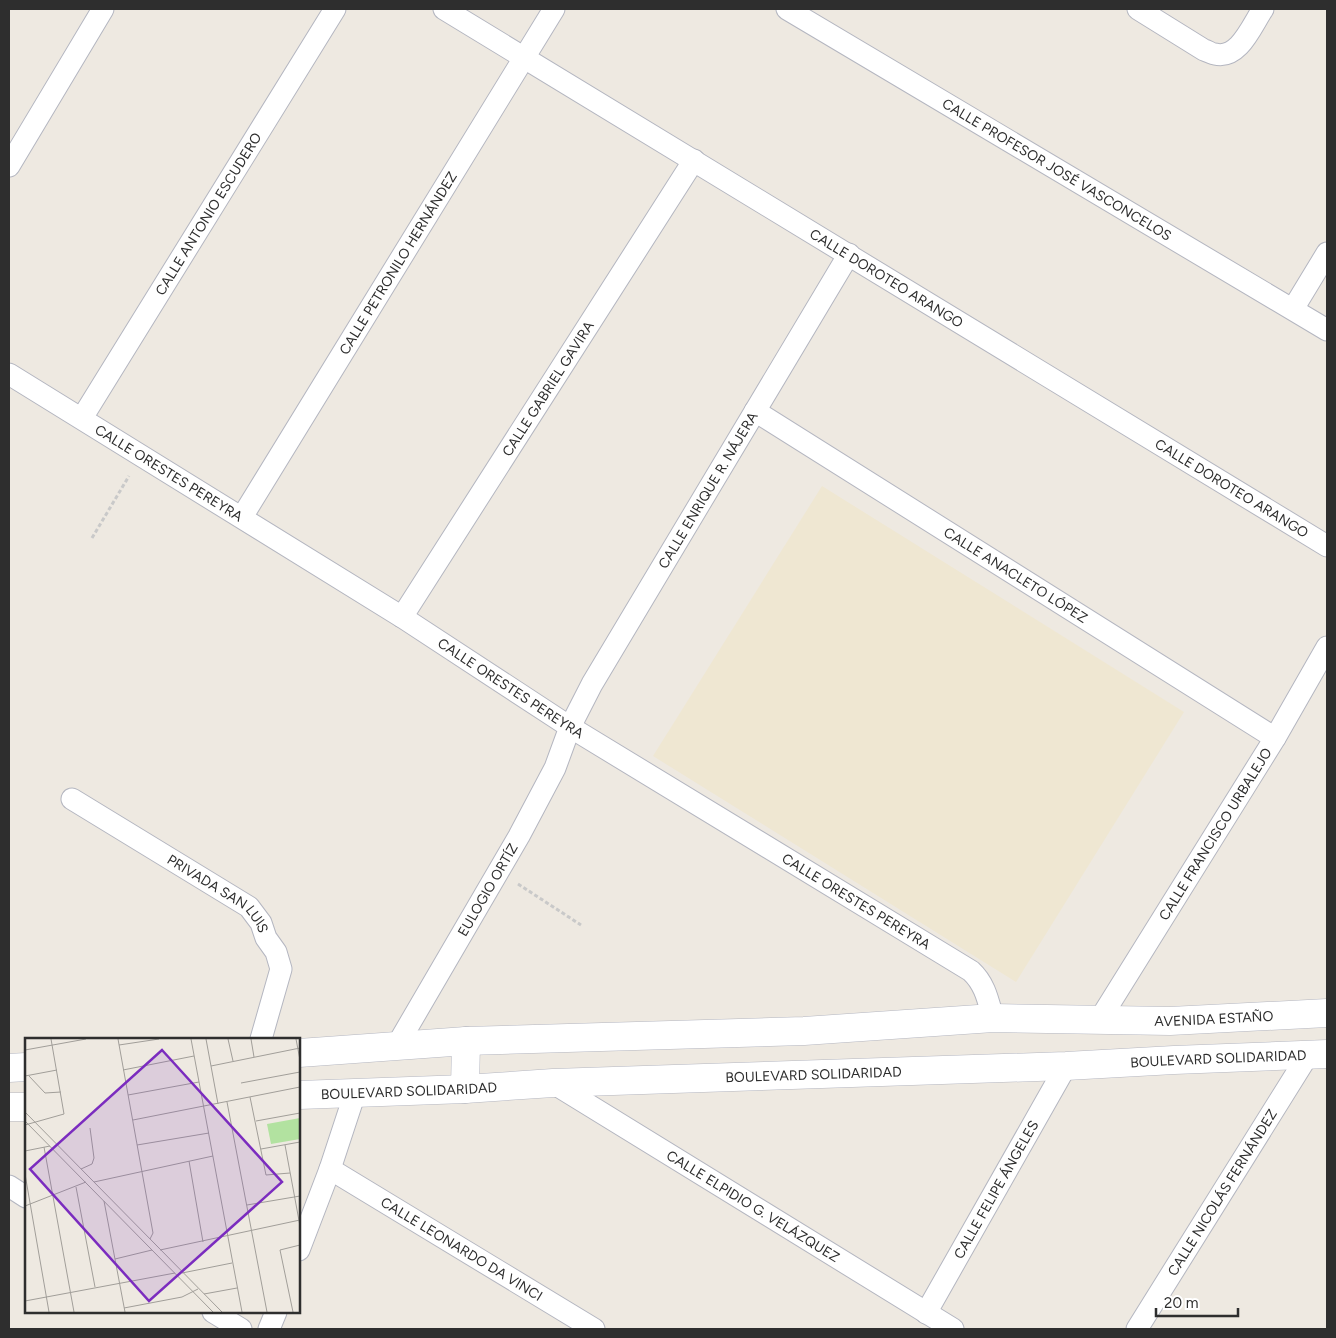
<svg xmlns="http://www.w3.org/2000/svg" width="1336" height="1338" font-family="Figtree,sans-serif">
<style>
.education{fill:#efe7d2}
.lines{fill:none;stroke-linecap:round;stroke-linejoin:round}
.minor-casing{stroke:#b4b6c0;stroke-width:23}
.secondary-casing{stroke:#b4b6c0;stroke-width:29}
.path{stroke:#c9c9c9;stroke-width:3;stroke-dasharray:4 2.5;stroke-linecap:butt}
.minor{stroke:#fff;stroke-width:21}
.secondary{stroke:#fff;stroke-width:28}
.labels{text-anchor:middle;stroke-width:4.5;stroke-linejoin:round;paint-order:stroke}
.street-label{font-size:14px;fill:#2e2e2e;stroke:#fff}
.inset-road{fill:none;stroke:#a19e99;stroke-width:1}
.view{fill:#7b2cbf;fill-opacity:0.15;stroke:#7b2cbf;stroke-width:2.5}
.inset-edge{fill:none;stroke:#2e2e2e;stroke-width:2.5}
</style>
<rect width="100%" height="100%" fill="#eee9e1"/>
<path class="education" d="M 822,486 L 1184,712 L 1016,982 L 653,756 Z"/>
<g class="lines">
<g class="minor-casing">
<g id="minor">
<path id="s1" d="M 444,9 L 1327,546"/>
<path id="s2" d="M 787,9 L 1327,330"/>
<path d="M 1138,9 L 1204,50 C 1208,51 1212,54 1215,54 C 1239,60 1252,25 1263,9"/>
<path d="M 9,166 L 103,9"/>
<path d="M 1293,309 L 1327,253"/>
<path id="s3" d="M 9,374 L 402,617 L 570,727 L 971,971 C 985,984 988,1000 993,1018"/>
<path id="s4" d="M 755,411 L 1275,738"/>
<path id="s5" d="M 82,418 L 335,9"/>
<path id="s6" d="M 242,517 L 554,9"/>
<path id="s7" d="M 402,617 L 694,160"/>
<path id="s8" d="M 72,799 L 249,907 L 261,923 L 266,938 L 276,952 L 281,969 L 261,1039"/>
<path id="s9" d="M 1100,1019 L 1275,738 L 1327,647"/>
<path id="s10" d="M 396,1047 L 519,836 L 555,768 L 570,727 L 592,684 L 849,254"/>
<path id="s11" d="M 553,1083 L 953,1329"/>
<path id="s12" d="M 330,1169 L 594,1329"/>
<path d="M 9,1186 L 26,1197"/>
<path d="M 299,1250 L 330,1169 L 355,1093"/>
<path d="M 213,1312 L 241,1329"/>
<path id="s13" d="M 926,1313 L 1066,1066"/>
<path d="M 269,1329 L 276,1312"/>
<path id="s14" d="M 1137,1329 L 1308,1055"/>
</g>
</g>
<g class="secondary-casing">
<g id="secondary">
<path id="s15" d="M 299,1053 L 466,1041 L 804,1031 L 993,1018 L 1170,1021 L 1327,1013"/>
<path d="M 9,1068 L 26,1067"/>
<path d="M 465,1089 L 466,1041"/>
<path id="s16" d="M 299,1095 L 465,1089 L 553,1083 L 1066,1066 L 1174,1060 L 1327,1054"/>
<path d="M 9,1107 L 26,1107"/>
</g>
</g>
<g class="path">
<path d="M 92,538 L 129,476"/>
<path d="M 518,884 L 581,925"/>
</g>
<use href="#minor" class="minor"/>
<use href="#secondary" class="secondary"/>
</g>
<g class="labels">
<g class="street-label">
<text dy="5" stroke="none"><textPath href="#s2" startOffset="314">CALLE PROFESOR JOSÉ VASCONCELOS</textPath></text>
<text dy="5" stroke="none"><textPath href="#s5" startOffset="240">CALLE ANTONIO ESCUDERO</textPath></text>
<text dy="5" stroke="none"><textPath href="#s6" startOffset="298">CALLE PETRONILO HERNÁNDEZ</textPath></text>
<text dy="5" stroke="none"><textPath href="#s1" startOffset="518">CALLE DOROTEO ARANGO</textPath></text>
<text dy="5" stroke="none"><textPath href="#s7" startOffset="271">CALLE GABRIEL GAVIRA</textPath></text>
<text dy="5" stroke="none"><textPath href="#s3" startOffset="188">CALLE ORESTES PEREYRA</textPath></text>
<text dy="5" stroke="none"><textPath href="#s1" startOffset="922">CALLE DOROTEO ARANGO</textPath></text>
<text dy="5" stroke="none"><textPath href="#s10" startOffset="639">CALLE ENRIQUE R. NÁJERA</textPath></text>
<text dy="5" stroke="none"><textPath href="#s4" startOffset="308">CALLE ANACLETO LÓPEZ</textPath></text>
<text dy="5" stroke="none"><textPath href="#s3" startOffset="592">CALLE ORESTES PEREYRA</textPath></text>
<text dy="5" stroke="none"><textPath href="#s9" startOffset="218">CALLE FRANCISCO URBALEJO</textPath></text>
<text dy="5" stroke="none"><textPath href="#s10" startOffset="182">EULOGIO ORTÍZ</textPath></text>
<text dy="5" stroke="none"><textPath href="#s8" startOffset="175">PRIVADA SAN LUIS</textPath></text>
<text dy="5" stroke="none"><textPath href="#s3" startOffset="998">CALLE ORESTES PEREYRA</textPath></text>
<text dy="5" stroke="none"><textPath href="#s15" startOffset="916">AVENIDA ESTAÑO</textPath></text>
<text dy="5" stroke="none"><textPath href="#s16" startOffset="920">BOULEVARD SOLIDARIDAD</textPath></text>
<text dy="5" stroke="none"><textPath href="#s16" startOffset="515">BOULEVARD SOLIDARIDAD</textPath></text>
<text dy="5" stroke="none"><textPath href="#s16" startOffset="110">BOULEVARD SOLIDARIDAD</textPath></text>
<text dy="5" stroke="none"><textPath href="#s13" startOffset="142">CALLE FELIPE ÁNGELES</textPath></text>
<text dy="5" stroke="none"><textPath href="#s14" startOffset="161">CALLE NICOLÁS FERNÁNDEZ</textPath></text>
<text dy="5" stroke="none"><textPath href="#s11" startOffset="235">CALLE ELPIDIO G. VELÁZQUEZ</textPath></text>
<text dy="5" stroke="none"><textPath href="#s12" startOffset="154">CALLE LEONARDO DA VINCI</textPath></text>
</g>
</g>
<g transform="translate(25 1038)">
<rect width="275" height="275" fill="#eee9e1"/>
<path d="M 275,80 L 275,101 L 246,106 L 242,86 Z" fill="#b2e2a0"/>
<path class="inset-road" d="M 93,1 L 128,195 L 125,201M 166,1 L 217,274M 181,1 L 193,66M 203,1 L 208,23M 226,1 L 229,19M 271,1 L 275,22M 94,7 L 134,1M 0,12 L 61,1M 186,28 L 275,10M 98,32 L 169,18M 0,38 L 32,32M 4,38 L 20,55 L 36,54M 216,45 L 275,34M 103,57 L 174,44M 225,59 L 241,137 L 265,135M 202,64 L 242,274M 0,74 L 197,274M 108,82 L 275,49M 0,83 L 188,274M 231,83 L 275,75M 0,87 L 39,76 L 26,1M 112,107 L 184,95M 260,107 L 275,188M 19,109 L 49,274M 236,111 L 275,104M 0,113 L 25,108M 164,123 L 178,204M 56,131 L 67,126 L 69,120 L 65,90M 0,136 L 24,274M 69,144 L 188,118M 51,149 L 70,249M 79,163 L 100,274M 222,167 L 275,158M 0,168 L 61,144M 135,212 L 275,182M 90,221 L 127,212M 157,235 L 207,225M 179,256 L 212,250M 0,263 L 150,235M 99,270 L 157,259 L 173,251M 268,274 L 255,212 L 275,207"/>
<path class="view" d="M 137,12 L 257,144 L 124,263 L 5,131 Z"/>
<rect width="275" height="275" class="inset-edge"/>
</g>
<rect width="1336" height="1338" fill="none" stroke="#2e2e2e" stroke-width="20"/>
<path d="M1156 1308v8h82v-8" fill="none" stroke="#2e2e2e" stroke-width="2.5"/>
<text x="1164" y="1308" font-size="15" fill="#2e2e2e" stroke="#ffffff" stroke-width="4" paint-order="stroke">20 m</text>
</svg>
